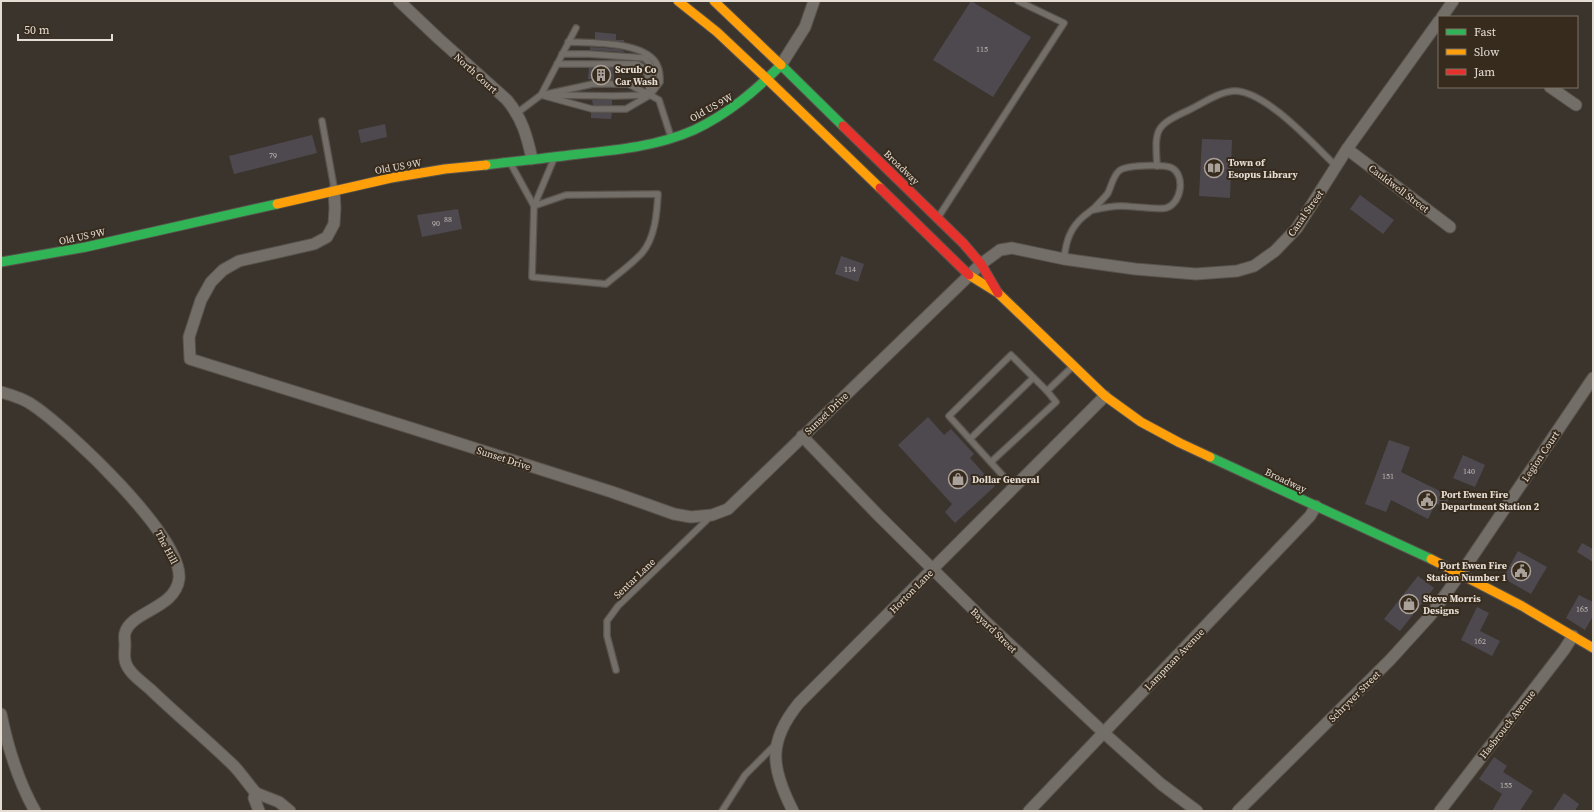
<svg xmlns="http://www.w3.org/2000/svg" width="1594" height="812" font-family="'Source Serif 4',serif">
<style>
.building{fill:#4e494f}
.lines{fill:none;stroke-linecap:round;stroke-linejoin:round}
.lane-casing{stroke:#58534c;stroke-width:8}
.street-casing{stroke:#58534c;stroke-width:13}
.fast-casing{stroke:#58534c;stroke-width:11}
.slow-casing{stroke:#58534c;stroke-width:11}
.jam-casing{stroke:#58534c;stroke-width:11}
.lane{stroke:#736e68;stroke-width:5.5}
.street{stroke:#736e68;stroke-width:11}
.fast{stroke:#30b455;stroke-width:9}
.slow{stroke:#ff9f0a;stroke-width:9}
.jam{stroke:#e5322d;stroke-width:9}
.labels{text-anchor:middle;stroke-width:4;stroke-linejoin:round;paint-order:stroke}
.number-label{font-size:8px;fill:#bfb8b3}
.poi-label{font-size:10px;font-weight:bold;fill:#e5ddd4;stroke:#372b1d;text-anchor:start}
.street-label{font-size:10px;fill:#e5ddd4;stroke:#372b1d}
</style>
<rect width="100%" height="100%" fill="#3b342d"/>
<g class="building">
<path d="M 971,1 L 1031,37 L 993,97 L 933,60 Z"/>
<path d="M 595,32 L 616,34 L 616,40 L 624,40 L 624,42 L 595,39 Z"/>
<path d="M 590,47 L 618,49 L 624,51 L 624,52 L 590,50 Z"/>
<path d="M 589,68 L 623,68 L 623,72 L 614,71 L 614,80 L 588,79 Z"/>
<path d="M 592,100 L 612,100 L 612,105 L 593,105 Z"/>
<path d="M 591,113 L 612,113 L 611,119 L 591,118 Z"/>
<path d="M 385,124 L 387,137 L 361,143 L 358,130 Z"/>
<path d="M 312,135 L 317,153 L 234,174 L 229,156 Z"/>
<path d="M 1202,139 L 1232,140 L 1230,198 L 1199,196 Z"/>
<path d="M 1360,195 L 1394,220 L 1383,234 L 1350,209 Z"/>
<path d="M 458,209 L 462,229 L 422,237 L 417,215 Z"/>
<path d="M 841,256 L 864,264 L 858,282 L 835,274 Z"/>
<path d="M 928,417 L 944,435 L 951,429 L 974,454 L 970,458 L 995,486 L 955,523 L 945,512 L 952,504 L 898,445 Z"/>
<path d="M 1389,440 L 1410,447 L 1401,472 L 1450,496 L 1445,508 L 1436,503 L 1428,519 L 1391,500 L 1386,512 L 1365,504 Z"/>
<path d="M 1463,455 L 1485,465 L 1475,487 L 1453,478 Z"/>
<path d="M 1582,543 L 1593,549 L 1593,562 L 1577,552 Z"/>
<path d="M 1518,551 L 1547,567 L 1531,594 L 1503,578 Z"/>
<path d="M 1418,576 L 1434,588 L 1400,631 L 1384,619 Z"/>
<path d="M 1579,595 L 1593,602 L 1593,616 L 1585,630 L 1566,618 Z"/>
<path d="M 1477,607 L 1489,613 L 1480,631 L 1500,641 L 1492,656 L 1461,640 Z"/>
<path d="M 1494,757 L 1507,766 L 1503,772 L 1533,791 L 1520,811 L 1492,811 L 1502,794 L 1479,779 Z"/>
<path d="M 1564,793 L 1579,804 L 1575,811 L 1552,811 Z"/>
</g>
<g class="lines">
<g class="lane-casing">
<g id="lane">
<path d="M 562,54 L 589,54 L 644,58 C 657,69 654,77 650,92"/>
<path d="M 557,64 L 637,64 C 649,69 648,79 649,90"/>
<path d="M 541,95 L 592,109 L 626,109 L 650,95 L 660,82 C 660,77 660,71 658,67 C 649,41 592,43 568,42"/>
<path d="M 542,95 L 593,84 L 628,84 L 650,95 L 659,100 L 670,134"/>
<path d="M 552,95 L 613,96 L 648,95"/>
<path d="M 517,113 L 541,95 L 576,28"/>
<path d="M 322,121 L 334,187"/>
<path d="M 512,166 L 534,206"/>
<path d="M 1157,166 C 1155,129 1154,126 1189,110 C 1202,104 1218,92 1234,91 C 1265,90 1314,145 1336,166"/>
<path d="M 534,206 L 566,195 L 658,194 C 657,213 655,238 642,253 C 632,264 618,274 606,284 L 532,277 L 534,206 L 553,161"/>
<path d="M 939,216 L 1064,23 L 1018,1"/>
<path d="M 1064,259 C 1066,241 1070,228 1084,216 C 1089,212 1094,209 1098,204 C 1101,201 1105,197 1108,193 C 1111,187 1113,176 1119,171 C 1125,165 1164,164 1172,168 C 1186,176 1181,204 1166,208 C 1158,210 1131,206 1121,206 C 1112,206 1102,208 1093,210"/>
<path d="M 970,439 L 1033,378"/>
<path d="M 991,462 L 1056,402 L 1047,391"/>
<path d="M 1014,488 L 949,416 L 1011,355 L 1047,391 L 1071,368"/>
<path d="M 616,670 L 607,636 L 607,621 L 618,606 L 711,516"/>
<path d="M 722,811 L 745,775 L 777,743"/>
</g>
</g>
<g class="street-casing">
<g id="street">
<path d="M 399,1 L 438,38 L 507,100 C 522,118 527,136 532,159"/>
<path d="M 1442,17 L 1453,1"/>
<path d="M 781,65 L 805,27 L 814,1"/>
<path d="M 1550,87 L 1576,105"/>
<path d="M 1347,149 L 1450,227"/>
<path d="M 334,190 L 335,208 L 334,224 L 327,237 L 314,244 L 239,261 L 223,270 L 211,282 L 201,300 L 189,337 L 190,359 L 414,429 L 612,492 L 674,514 L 691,517 L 712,515 L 728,509 L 981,264 L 1000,250 L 1012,248 L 1064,259 L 1135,269 L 1196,274 L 1237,271 L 1254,266 L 1275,251 L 1297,228 L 1347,149 L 1439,21"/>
<path d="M 1,392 C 12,395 25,399 34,406 C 68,429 184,538 179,579 C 175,609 131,611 125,633 C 124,636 125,641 125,645 C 125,649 124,655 125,660 C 127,672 141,681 150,689 C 177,715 206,739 233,765 C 241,773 248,784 256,793"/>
<path d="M 802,436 L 878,515 L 987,623 L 1104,733 L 1161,784 L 1197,811"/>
<path d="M 1,714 C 8,748 18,781 35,811"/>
<path d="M 259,811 L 254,798 L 256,793 L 279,802 L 290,811"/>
<path d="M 793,811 C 771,768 767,742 799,703 L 1105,396"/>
<path d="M 1029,811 L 1310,516 L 1316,506"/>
<path d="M 1238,811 L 1390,660 L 1430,616 L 1468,563 L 1593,378"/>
<path d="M 1440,811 L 1564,650 L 1573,636"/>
</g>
</g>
<g class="fast-casing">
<g id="fast">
<path d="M 486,165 C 517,161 548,158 579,154 C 618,150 658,146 694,130 C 728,114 755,91 781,65 L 843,126"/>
<path d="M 1,262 L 86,247 L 277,204"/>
<path d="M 1210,457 L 1431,559"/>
</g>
</g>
<g class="slow-casing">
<g id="slow">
<path d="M 678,1 L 717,32 L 767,79"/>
<path d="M 714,1 L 781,65"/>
<path d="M 767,79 L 880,188"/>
<path d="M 277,204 L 391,178 L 445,169 L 486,165"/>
<path d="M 969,275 L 998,293 L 1105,396 L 1141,422 L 1180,443 L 1210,457"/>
<path d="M 1431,559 L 1522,606 L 1593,648"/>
</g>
</g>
<g class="jam-casing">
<g id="jam">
<path d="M 843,126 L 963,243 L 981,264 L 998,293"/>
<path d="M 880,188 L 969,275"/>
</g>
</g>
<use href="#lane" class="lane"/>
<use href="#street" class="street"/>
<use href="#fast" class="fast"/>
<use href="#slow" class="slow"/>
<use href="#jam" class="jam"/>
</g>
<defs>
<g id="building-ring" transform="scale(1)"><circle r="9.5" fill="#372b1d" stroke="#aaa29a" stroke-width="1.5"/><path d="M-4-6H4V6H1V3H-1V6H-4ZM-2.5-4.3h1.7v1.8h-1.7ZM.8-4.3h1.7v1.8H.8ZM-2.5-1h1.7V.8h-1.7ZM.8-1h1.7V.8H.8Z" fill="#aaa29a"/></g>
<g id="library-ring" transform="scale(1)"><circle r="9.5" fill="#372b1d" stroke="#aaa29a" stroke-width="1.5"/><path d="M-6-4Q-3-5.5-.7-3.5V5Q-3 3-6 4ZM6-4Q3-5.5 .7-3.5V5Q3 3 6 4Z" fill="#aaa29a"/></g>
<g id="shop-ring" transform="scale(1)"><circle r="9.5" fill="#372b1d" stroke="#aaa29a" stroke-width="1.5"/><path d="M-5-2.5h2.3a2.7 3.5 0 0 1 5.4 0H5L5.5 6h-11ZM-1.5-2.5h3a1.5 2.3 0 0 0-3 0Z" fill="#aaa29a"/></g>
<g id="civic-ring" transform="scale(1)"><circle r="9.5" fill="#372b1d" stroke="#aaa29a" stroke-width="1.5"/><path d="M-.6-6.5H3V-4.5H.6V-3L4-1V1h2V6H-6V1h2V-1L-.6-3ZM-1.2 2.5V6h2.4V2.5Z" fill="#aaa29a"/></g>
</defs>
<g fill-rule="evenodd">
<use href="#building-ring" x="601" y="75"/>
<use href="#library-ring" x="1214" y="168"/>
<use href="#shop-ring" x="958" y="479"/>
<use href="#civic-ring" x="1427" y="500"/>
<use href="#civic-ring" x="1521" y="571"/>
<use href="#shop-ring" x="1409" y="604"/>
</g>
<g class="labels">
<g class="number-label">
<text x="982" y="52">115</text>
<text x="273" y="158">79</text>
<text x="448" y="222">88</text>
<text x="436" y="226">90</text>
<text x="850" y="272">114</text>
<text x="1469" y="474">140</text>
<text x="1388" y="479">151</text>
<text x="1582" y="612">165</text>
<text x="1480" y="644">162</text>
<text x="1506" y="788">155</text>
</g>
<g class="poi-label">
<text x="615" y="73">Scrub Co<tspan x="615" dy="12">Car Wash</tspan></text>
<text x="1228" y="166">Town of<tspan x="1228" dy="12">Esopus Library</tspan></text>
<text x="972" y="483">Dollar General</text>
<text x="1441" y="498">Port Ewen Fire<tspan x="1441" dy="12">Department Station 2</tspan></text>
<text x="1507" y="569" text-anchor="end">Port Ewen Fire<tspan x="1507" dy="12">Station Number 1</tspan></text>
<text x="1423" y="602">Steve Morris<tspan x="1423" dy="12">Designs</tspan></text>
</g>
<g class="street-label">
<text transform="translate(476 73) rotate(42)" y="4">North Court</text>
<text transform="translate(711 107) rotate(-29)" y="4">Old US 9W</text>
<text transform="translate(398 166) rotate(-10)" y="4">Old US 9W</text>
<text transform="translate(902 167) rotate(44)" y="4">Broadway</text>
<text transform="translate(1399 188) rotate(37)" y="4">Cauldwell Street</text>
<text transform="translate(1305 213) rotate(-55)" y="4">Canal Street</text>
<text transform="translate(82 236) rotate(-12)" y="4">Old US 9W</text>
<text transform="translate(826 413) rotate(-44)" y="4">Sunset Drive</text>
<text transform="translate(1540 456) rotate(-56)" y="4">Legion Court</text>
<text transform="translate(504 458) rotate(18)" y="4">Sunset Drive</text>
<text transform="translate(1286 480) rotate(25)" y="4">Broadway</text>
<text transform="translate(167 547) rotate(62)" y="4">The Hill</text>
<text transform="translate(634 578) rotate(-44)" y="4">Sentar Lane</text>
<text transform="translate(911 591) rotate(-45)" y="4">Horton Lane</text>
<text transform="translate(994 630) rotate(44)" y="4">Bayard Street</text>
<text transform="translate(1174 659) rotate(-46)" y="4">Lampman Avenue</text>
<text transform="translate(1354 696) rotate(-45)" y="4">Schryver Street</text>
<text transform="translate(1507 724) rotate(-52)" y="4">Hasbrouck Avenue</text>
</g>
</g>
<rect width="1594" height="812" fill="none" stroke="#e5ddd4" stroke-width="4"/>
<rect x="1438" y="16" width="140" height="72" fill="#372b1d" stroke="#7d7266"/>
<rect x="1446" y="29" width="20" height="6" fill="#30b455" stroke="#7d7266"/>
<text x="1474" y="36" font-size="12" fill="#e5ddd4">Fast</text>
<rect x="1446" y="49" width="20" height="6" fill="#ff9f0a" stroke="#7d7266"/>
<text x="1474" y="56" font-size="12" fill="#e5ddd4">Slow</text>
<rect x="1446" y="69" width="20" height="6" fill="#e5322d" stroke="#7d7266"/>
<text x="1474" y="76" font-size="12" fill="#e5ddd4">Jam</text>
<path d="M18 34v6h94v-6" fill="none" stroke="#e5ddd4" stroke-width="2"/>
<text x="24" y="34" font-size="12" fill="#e5ddd4" stroke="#372b1d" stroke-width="3" paint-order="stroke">50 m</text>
</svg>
